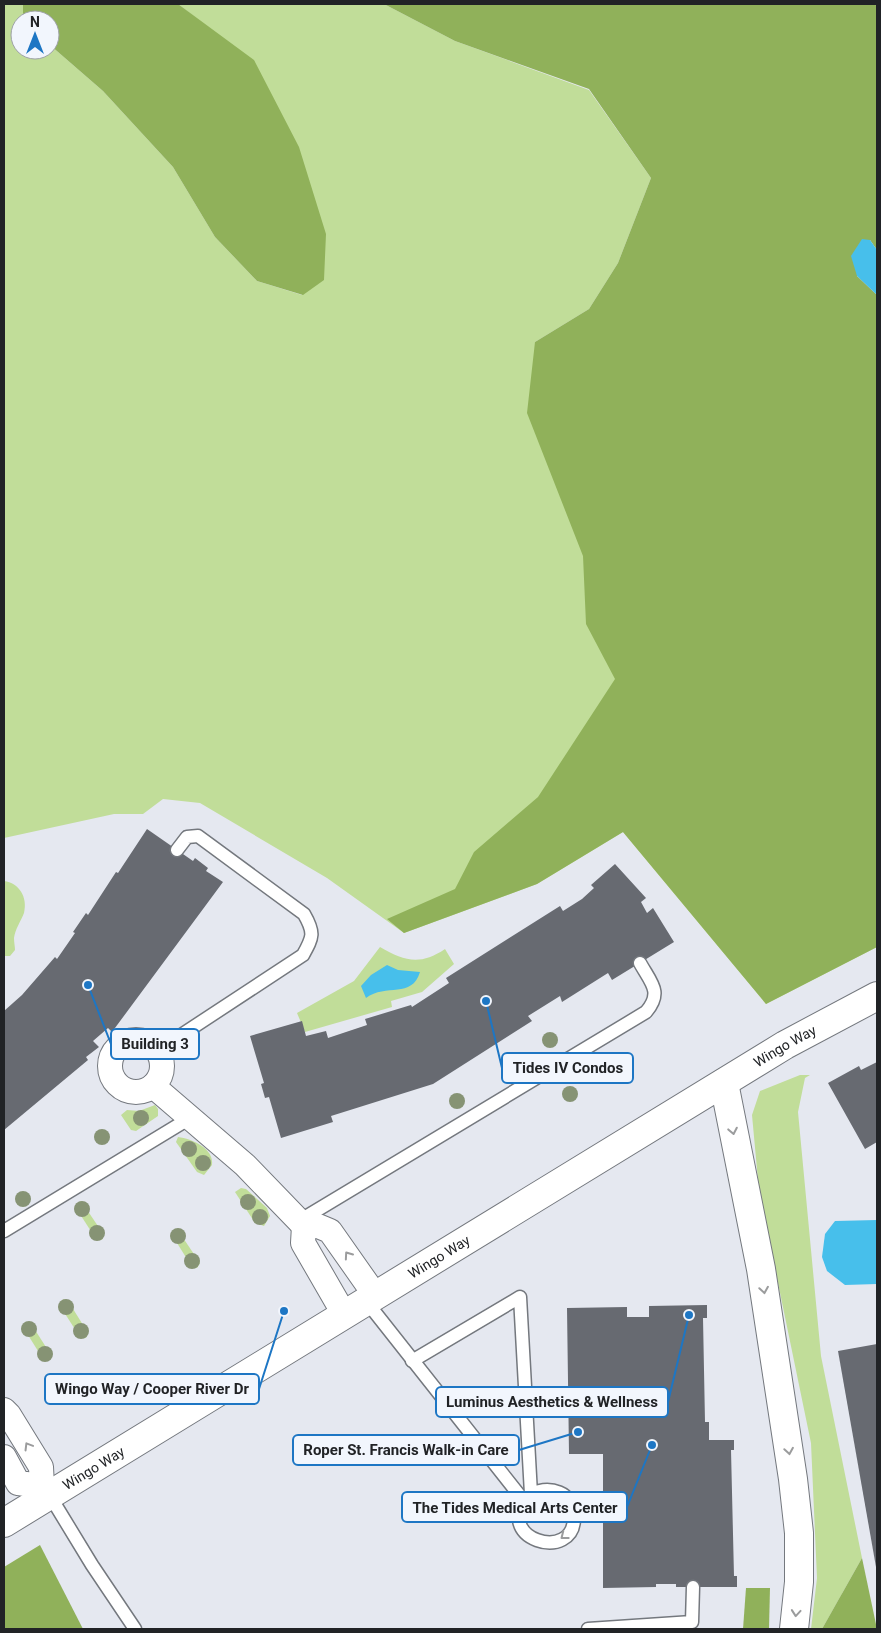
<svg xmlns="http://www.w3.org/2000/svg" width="881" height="1633" font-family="Roboto,sans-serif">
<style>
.green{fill:#c1dd99}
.forest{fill:#90b15a}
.water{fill:#47bfeb}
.building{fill:#676a71}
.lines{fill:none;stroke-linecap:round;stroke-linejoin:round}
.lane-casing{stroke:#74787e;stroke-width:15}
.street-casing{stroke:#74787e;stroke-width:26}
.secondary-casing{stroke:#74787e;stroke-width:30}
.highway-casing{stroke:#74787e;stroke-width:30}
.lane{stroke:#fff;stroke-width:12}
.street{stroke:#fff;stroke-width:24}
.secondary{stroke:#fff;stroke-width:28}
.highway{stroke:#fff;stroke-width:28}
.tree{fill:#869374}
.oneway{stroke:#9b9c9d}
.labels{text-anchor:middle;stroke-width:5;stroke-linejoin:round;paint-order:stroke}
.street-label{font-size:14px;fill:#212326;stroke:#f2f6fd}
.leader{fill:none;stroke:#1d76c4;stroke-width:2}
.callout-dot{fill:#1d76c4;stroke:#f2f6fd;stroke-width:2}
.callout{fill:#f2f6fd;stroke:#1d76c4;stroke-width:2}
.callout-label{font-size:15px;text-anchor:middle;font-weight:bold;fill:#212326}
</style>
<rect width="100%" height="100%" fill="#e5e8f0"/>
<g class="green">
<path d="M 4,4 L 23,4 L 23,20 L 20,20 L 20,50 L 50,50 L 50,45 L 103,91 L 173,167 L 215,237 L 257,281 L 302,295 L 209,28 L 178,4 L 384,4 L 455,41 L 589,90 L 651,178 L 618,263 L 589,309 L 535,342 L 877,947 L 766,1004 L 623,832 L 537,884 L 404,933 L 327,878 L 200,803 L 163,799 L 143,814 L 114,814 L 4,838 Z"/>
<path d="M 4,881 C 19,883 28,897 24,913 C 21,921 15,929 14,938 C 14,942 15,947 15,950 L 10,956 L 4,956 Z"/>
<path d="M 380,947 C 404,961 420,966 445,949 L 454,964 L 422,992 L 391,1001 L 392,1007 L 305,1032 L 297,1013 L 354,981 Z"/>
<path d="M 800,1075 L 810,1075 L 805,1078 L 798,1112 L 821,1356 L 862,1558 L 822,1629 L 811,1629 L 817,1578 L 811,1443 L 759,1191 L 752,1115 L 760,1091 Z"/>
<path d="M 155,1105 L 158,1109 L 158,1116 L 136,1131 L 131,1130 L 121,1115 L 127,1110 L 139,1111 Z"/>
<path d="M 178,1137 C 192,1139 214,1148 212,1165 L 204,1175 L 197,1172 L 176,1142 Z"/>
<path d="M 241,1188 L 246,1189 L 267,1208 L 270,1216 L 264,1226 L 255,1223 L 235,1192 Z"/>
<path d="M 81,1201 L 104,1235 L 102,1240 L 96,1239 L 76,1208 L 76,1204 Z"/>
<path d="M 177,1229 L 200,1263 L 197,1268 L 192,1267 L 172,1235 L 172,1232 Z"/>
<path d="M 64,1299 L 70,1304 L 88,1333 L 86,1338 L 80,1337 L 60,1306 L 60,1302 Z"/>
<path d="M 25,1322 L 30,1322 L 51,1355 L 49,1360 L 43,1359 L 23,1327 Z"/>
</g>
<g class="forest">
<path d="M 23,4 L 178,4 L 254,60 L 299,147 L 326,234 L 324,280 L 303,295 L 257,281 L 215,237 L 173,167 L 103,91 L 50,45 L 50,20 L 23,20 Z"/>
<path d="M 384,4 L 874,4 L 877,6 L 877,250 L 870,240 L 857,276 L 877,295 L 877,947 L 766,1004 L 623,832 L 537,884 L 404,933 L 387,919 L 455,889 L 474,852 L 538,797 L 615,679 L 586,624 L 583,556 L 527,413 L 535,342 L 589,309 L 618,263 L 651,178 L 589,89 L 455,41 Z"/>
<path d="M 40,1545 L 83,1629 L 4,1629 L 4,1567 Z"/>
<path d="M 862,1558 L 877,1629 L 822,1629 Z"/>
<path d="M 746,1588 L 770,1588 L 769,1629 L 743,1629 Z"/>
</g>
<g class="water">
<path d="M 862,239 L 870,240 L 877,250 L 877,295 L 857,276 L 851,256 Z"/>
<path d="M 387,965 L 398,970 L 420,972 C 412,999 386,983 366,998 L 361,986 L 371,975 Z"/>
<path d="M 877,1220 L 877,1284 L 845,1285 L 827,1271 L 822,1257 L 825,1234 L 835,1221 Z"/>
</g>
<g class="building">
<path d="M 147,829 L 193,861 L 195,858 L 208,868 L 206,871 L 223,882 L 112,1032 L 108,1028 L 93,1041 L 99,1047 L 86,1057 L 88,1060 L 4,1130 L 4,1011 L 22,995 L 55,957 L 57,959 L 75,933 L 73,932 L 86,913 L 88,915 L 116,872 L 118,873 Z"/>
<path d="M 615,864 L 646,898 L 641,902 L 647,913 L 653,908 L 674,942 L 612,980 L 608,973 L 562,1002 L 560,996 L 528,1016 L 532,1021 L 433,1084 L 331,1116 L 333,1122 L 281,1138 L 269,1097 L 265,1098 L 261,1084 L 264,1083 L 250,1036 L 302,1021 L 306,1036 L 326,1031 L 328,1038 L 367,1025 L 365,1019 L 411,1005 L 412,1007 L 449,983 L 446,978 L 560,906 L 563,911 L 582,899 L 594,888 L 591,885 Z"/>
<path d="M 877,1062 L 877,1142 L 865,1149 L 828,1083 L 859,1066 L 861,1070 Z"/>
<path d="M 707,1305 L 707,1318 L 703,1318 L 705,1422 L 709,1422 L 709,1440 L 734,1440 L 734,1450 L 731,1450 L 734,1576 L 737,1576 L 737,1587 L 676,1587 L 676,1584 L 656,1584 L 656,1587 L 603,1588 L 603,1523 L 578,1523 L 578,1506 L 603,1506 L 603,1454 L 569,1454 L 567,1308 L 627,1307 L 627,1317 L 649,1317 L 649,1306 Z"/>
<path d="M 877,1344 L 877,1567 L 876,1567 L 838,1351 Z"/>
</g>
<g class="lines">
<g class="lane-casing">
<g id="lane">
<path d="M 157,1051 L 303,955 C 313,937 315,933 304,914 L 198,836 L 187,837 L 177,850"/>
<path d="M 299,1221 L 646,1012 C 663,992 651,983 640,963"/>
<path d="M 4,1231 L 190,1118"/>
<path d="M 366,1301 L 524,1501"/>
<path d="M 412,1361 L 520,1297 L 531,1494 C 487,1538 577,1566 574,1515 C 573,1492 550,1485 531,1494"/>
<path d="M 50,1496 L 92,1565 L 135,1629"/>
<path d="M 588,1629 L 692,1622 L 693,1587"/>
</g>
</g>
<g class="street-casing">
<g id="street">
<circle cx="136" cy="1066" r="26"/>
<path d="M 153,1086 L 245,1165 L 304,1226 L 318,1226 L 330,1231 L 375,1295"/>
<path d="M 304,1226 L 303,1243 L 344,1314"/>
<path d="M 4,1410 L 9,1415 L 41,1467 L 42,1486 L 50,1496"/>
<path d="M 4,1457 L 18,1483 L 42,1486"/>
</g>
</g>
<g class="secondary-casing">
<g id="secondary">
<path id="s1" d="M 4,1523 L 785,1045 L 877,996"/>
</g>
</g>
<g class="highway-casing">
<path id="highway" d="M 724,1083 L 761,1269 L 793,1479 L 799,1533 L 799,1582 L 794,1629"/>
</g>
<use href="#lane" class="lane"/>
<use href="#street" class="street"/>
<use href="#secondary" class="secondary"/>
<use href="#highway" class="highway"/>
</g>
<g class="tree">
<circle cx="550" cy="1040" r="8"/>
<circle cx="570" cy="1094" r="8"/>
<circle cx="457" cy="1101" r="8"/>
<circle cx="141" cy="1118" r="8"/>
<circle cx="102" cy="1137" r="8"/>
<circle cx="189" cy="1149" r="8"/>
<circle cx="203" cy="1163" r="8"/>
<circle cx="23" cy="1199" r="8"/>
<circle cx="248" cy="1202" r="8"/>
<circle cx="82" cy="1209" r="8"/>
<circle cx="260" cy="1217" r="8"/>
<circle cx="97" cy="1233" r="8"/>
<circle cx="178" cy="1236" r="8"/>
<circle cx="192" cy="1261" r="8"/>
<circle cx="66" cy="1307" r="8"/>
<circle cx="29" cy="1329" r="8"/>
<circle cx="81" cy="1331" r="8"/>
<circle cx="45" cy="1354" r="8"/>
</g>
<defs><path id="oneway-chevron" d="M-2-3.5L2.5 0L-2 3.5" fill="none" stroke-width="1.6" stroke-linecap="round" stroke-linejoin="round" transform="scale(1.25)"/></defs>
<g class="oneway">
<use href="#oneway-chevron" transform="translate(733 1131) rotate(79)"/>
<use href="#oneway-chevron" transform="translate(348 1255) rotate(-125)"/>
<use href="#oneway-chevron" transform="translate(764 1290) rotate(81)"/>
<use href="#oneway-chevron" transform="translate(28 1446) rotate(-121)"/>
<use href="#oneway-chevron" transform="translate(789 1451) rotate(81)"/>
<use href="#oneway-chevron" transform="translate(564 1536) rotate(142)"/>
<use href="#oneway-chevron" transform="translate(796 1613) rotate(95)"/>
</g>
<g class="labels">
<g class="street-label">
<text dy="5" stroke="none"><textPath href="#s1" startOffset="915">Wingo Way</textPath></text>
<text dy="5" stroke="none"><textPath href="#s1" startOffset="510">Wingo Way</textPath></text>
<text dy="5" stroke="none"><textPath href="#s1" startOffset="105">Wingo Way</textPath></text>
</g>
</g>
<path class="leader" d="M88 985L111 1044M486 1001L502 1068M284 1311L259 1389M689 1315L668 1402M578 1432L519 1450M652 1445L627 1507"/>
<g class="callout-dot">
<circle cx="88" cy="985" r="5"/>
<circle cx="486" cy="1001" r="5"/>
<circle cx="284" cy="1311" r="5"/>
<circle cx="689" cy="1315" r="5"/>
<circle cx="578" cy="1432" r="5"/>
<circle cx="652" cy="1445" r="5"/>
</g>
<g class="callout">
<rect x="111" y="1029" width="88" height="30" rx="5"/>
<rect x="502" y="1053" width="131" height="30" rx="5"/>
<rect x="45" y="1374" width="214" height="30" rx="5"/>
<rect x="436" y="1387" width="232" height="30" rx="5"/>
<rect x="293" y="1435" width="226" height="30" rx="5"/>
<rect x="402" y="1492" width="225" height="30" rx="5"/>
</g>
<g class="callout-label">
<text x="155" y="1049">Building 3</text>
<text x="568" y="1073">Tides IV Condos</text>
<text x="152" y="1394">Wingo Way / Cooper River Dr</text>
<text x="552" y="1407">Luminus Aesthetics &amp; Wellness</text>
<text x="406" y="1455">Roper St. Francis Walk-in Care</text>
<text x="515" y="1513">The Tides Medical Arts Center</text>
</g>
<rect width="881" height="1633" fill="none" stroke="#212326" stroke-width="10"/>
<g transform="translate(35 35)"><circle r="24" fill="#f2f6fd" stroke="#9ea2a7"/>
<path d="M0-4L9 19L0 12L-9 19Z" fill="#1d76c4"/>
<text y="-8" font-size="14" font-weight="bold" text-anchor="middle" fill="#212326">N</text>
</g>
</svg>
